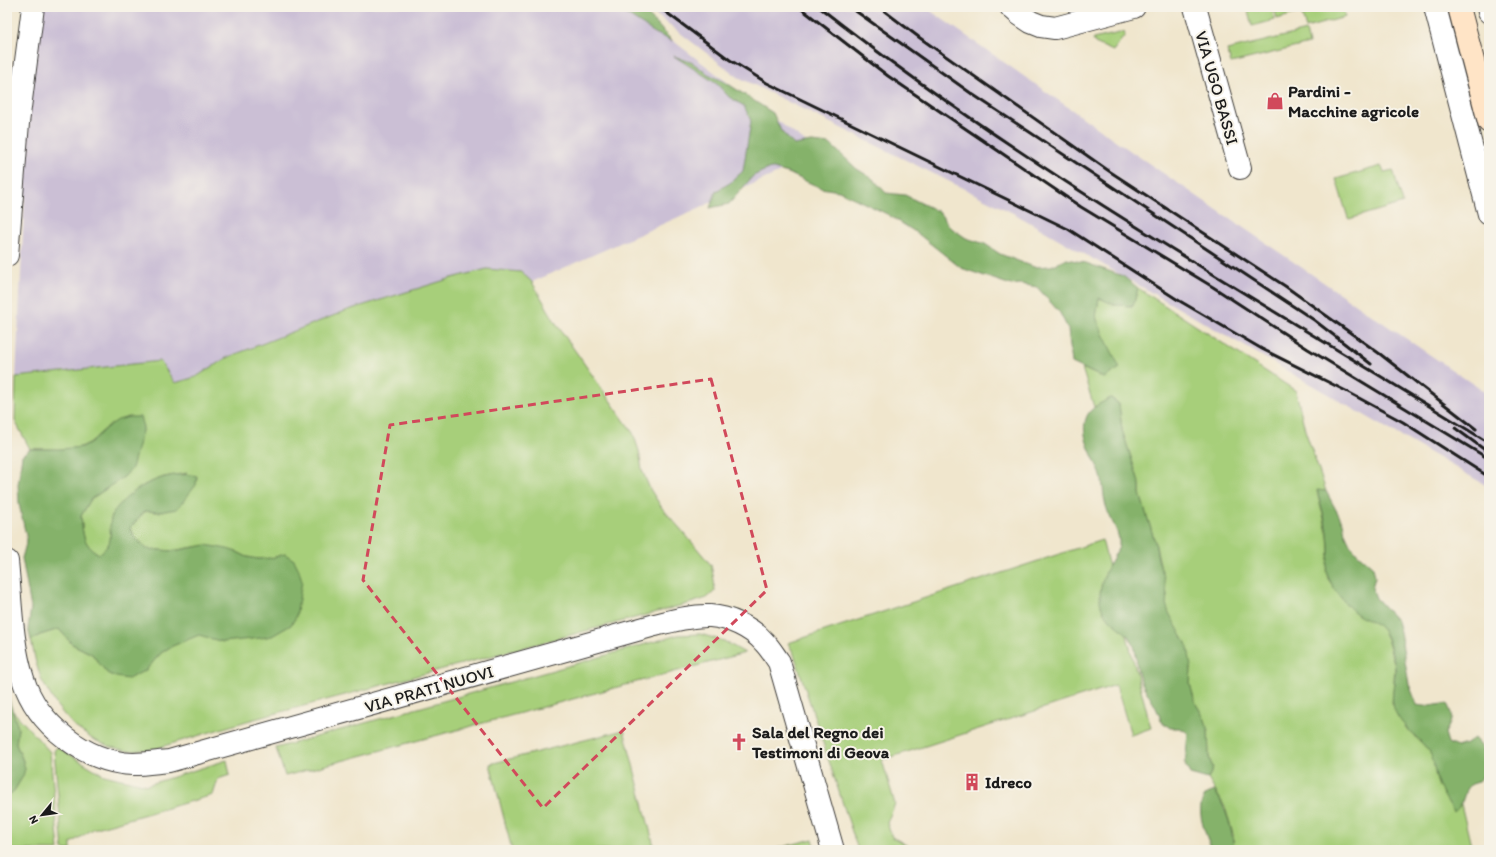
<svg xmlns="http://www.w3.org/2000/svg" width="1496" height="857" font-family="Itim,sans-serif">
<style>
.industrial{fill:#cbbfd5}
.green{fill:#a7cf7a;stroke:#62764b}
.forest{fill:#85b26a;stroke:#506743}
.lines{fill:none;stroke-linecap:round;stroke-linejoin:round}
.minor-casing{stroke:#3c3a37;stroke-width:24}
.secondary-casing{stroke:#3c3a37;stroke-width:24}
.minor{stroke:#fff;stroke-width:22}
.secondary{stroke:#ffe4c6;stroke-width:22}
.rail{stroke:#1c1c1c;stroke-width:3}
.marked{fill:none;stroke:#d1495b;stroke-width:3;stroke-dasharray:8 5;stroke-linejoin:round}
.labels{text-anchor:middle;stroke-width:4;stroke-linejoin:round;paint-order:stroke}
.street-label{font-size:17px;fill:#1c1c1c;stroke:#f7f3e8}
.poi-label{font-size:17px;font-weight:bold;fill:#1c1c1c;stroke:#f7f3e8;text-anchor:start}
</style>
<rect width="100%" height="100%" fill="#f7f3e8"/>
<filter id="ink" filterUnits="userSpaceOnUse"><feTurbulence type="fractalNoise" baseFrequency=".025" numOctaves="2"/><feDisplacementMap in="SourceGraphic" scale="8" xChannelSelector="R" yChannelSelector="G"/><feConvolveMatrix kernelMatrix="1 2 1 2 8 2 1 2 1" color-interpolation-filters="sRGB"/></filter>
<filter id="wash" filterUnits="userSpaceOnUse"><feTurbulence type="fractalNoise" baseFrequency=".012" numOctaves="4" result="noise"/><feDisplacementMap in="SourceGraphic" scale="16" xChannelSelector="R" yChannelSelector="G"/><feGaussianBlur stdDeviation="0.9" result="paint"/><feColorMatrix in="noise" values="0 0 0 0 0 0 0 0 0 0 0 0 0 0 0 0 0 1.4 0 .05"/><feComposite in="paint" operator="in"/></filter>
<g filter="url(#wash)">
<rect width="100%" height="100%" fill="#f0e6cd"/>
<g class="industrial">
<path d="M 40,7 L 629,7 L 821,154 L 532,282 L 521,272 L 487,269 L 452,278 L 348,310 L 226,358 L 196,377 L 175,383 L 160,361 L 16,377 L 27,148 L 34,47 Z"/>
<path d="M 646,7 L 925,7 L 1132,152 L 1489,395 L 1489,487 L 1015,214 L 738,77 Z"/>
</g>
<g class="green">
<path d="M 1247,7 L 1271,7 L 1275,20 L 1252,26 Z"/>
<path d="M 1274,7 L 1343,7 L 1345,17 L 1306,28 L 1301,12 L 1277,19 Z"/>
<path d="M 1306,31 L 1309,44 L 1231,63 L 1227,50 Z"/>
<path d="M 1124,32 L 1125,35 L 1113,51 L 1095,43 L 1093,39 Z"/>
<path d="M 1381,166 L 1384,172 L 1393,170 L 1403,203 L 1349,219 L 1348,218 L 1336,179 Z"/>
<path d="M 487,269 L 521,272 L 532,282 L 557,325 L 633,433 L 639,451 L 642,470 L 650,489 L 662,508 L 684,533 L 711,565 L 714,580 L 715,591 L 707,598 L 691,603 L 247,721 L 154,749 L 128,751 L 111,747 L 94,740 L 75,727 L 66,717 L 57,706 L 42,681 L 36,663 L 31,640 L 40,635 L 59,629 L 72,644 L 92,654 L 107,673 L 146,670 L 161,653 L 170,647 L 199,634 L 223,642 L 235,640 L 285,554 L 272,558 L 258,559 L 247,557 L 237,552 L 194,547 L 173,551 L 147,549 L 134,537 L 130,528 L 145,511 L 159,512 L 187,473 L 164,477 L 144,485 L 112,515 L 111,537 L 108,547 L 99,554 C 82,544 83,534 81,516 L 91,499 L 125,476 L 137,447 L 143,427 L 107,427 C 100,434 93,442 83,446 C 71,452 44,448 30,449 L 15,421 L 16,377 L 160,361 L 175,383 L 196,377 L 226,358 L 348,310 L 452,278 Z"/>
<path d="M 1138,288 L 1296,391 L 1305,430 L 1326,491 L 1317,491 L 1328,535 L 1329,552 L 1326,570 L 1328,579 L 1344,601 L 1358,615 L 1375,622 L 1382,629 L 1387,639 L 1395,667 L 1392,703 L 1406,728 L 1428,749 L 1433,758 L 1436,778 L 1439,787 L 1454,812 L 1461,804 L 1472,850 L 1234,850 L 1233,834 L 1225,807 L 1208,779 L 1213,768 L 1209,758 L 1208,729 L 1205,720 L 1195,702 L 1190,684 L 1191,667 L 1165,604 L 1167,595 L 1155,542 L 1140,494 L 1140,485 L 1122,430 L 1119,404 L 1111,398 L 1094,407 L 1082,368 L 1104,378 L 1103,334 L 1096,317 L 1099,297 L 1115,305 L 1133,306 Z"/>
<path d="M 1102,540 L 1151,728 L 1131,735 L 1116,685 L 882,760 L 895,804 L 887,823 L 892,837 L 909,846 L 909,850 L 858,850 L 794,654 L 788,643 Z"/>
<path d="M 700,634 L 724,641 L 745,653 L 285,776 L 276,748 L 678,635 Z"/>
<path d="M 12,710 L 50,752 L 59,850 L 7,850 L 7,796 L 14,791 L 23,776 L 23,761 L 16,744 L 18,728 Z"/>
<path d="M 624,730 L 654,846 L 639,850 L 512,850 L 490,764 Z"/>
<path d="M 57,747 L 104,775 L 147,785 L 227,760 L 230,775 L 218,779 L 213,795 L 93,829 L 71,843 L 71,850 L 63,850 L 54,751 Z"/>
<path d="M 813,839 L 816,850 L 771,850 Z"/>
</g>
<g class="forest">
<path d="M 615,7 L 639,7 L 654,21 L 672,41 L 655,33 Z"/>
<path d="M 674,56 L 693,63 L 708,74 L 725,82 L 773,113 L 781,131 L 794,145 L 812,142 L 830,144 L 857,169 L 873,179 L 886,193 L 905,195 L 939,212 L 950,227 L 966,238 L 985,244 L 1000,254 L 1034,267 L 1051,266 L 1067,259 L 1086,263 L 1123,276 L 1138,288 L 1133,306 L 1115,305 L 1099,298 L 1096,317 L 1103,334 L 1120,368 L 1104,378 L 1072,363 L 1068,329 L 1060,313 L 1037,287 L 1020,284 L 1011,285 L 961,268 L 917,233 L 887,214 L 839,191 L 821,188 L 788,173 L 770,168 L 753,176 L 729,204 L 710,208 L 716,191 L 730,183 L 743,171 L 751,121 L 744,106 L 729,97 L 717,84 Z"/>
<path d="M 1111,398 L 1119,404 L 1122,430 L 1140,485 L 1140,494 L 1155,542 L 1158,559 L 1164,577 L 1167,595 L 1166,604 L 1169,613 L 1188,647 L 1191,667 L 1190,684 L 1195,702 L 1205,720 L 1208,729 L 1209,758 L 1213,768 L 1208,779 L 1190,774 L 1185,765 L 1188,733 L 1180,728 L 1170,728 L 1161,721 C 1157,704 1144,692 1139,675 C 1135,664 1138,650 1131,640 C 1123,627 1108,622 1102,609 C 1096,593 1104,574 1112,560 C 1115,553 1120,549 1119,540 C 1118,530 1110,519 1107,509 C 1103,499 1104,487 1101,476 C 1095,457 1078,436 1087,416 C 1091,407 1103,402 1111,398 Z"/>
<path d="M 129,417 L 140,417 L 143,427 L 132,468 L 125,476 L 91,499 L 81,516 C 83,534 82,544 99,554 C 118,540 106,533 112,515 C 114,511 118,506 121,503 C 140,483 171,470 197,476 L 196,485 L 177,509 L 159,512 L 145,511 L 130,528 L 134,537 L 147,549 L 173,551 L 206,545 L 227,549 L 237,552 L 247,557 L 258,559 L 272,558 L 285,554 L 294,560 L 299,570 L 302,581 L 296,617 L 291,625 L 272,636 L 261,638 L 223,642 L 199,635 L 170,647 L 161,653 L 146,670 L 128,679 L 116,677 L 107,673 L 92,654 L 72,644 L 59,629 L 40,635 L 31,640 L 28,628 L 31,608 L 22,558 L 27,540 L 19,504 L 18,485 L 22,455 L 30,449 L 60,449 L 82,447 L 91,442 L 107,427 L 118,420 Z"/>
<path d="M 1317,490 L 1326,491 L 1343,523 L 1345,533 L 1350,544 L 1357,553 L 1373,567 L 1375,577 L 1372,588 L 1376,598 L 1397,621 L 1400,632 L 1409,684 L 1417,705 C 1429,708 1435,704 1447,704 C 1454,716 1452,721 1445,733 L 1448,743 L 1457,747 L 1466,744 L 1474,738 C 1487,750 1494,768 1478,781 C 1474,784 1470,784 1467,788 C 1464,793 1464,800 1460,805 C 1459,808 1456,810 1454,812 C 1448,802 1440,791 1437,780 C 1433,769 1435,758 1427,749 C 1416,734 1396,723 1393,704 C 1391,692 1396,679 1395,667 C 1395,662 1389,644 1387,638 C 1379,620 1370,624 1357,614 C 1346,606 1335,591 1329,579 C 1324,570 1328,562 1329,552 C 1330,532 1322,510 1317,490 Z"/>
<path d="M 7,693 L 18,728 L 16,744 L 23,761 L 25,769 L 23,776 L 14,791 L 7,796 Z"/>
<path d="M 1215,791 C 1227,810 1232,828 1234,850 L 1212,850 C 1207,837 1193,808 1206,795 C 1208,793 1213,792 1215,791 Z"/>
</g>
</g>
<g filter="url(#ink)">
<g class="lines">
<g class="minor-casing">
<g id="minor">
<path d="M 1011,7 L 1019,14 L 1031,22 L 1041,26 L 1055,28 L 1134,7"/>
<path d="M 1195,7 L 1240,168"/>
<path d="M 1435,7 L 1489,214"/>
<path d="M 1488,7 L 1489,12"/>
<path d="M 7,255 L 18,123 L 33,7"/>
<path d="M 7,561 C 11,600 11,642 23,679 C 37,724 85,762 133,764 C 145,764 157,762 169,761 L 655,625 C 672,621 692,615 710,616 C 729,617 752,628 764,642 C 770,648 774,655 779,662 L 833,850"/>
</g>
</g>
<g class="secondary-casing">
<path id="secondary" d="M 1459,7 L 1489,122"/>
</g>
<use href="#minor" class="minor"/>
<use href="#secondary" class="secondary"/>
<g class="rail">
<path d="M 659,7 L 730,60 L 767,83 L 1068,229 L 1178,300 L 1262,349 L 1346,391 L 1403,422 L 1489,477"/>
<path d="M 799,7 L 888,76 L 1081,207 L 1213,287 L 1308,349 L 1489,459"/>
<path d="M 819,7 C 1029,172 1263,302 1489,443"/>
<path d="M 850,7 L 972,94 L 1314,320 L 1371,364"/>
<path d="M 879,7 L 920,38 L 1109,171 L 1285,286 L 1380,354 L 1476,429"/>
<path d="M 1455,428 L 1489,453"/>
</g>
</g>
</g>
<path class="marked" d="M 711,379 L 767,590 L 543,808 L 363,580 L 390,425 Z"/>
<defs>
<g id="shop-bare" transform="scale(1.38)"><path d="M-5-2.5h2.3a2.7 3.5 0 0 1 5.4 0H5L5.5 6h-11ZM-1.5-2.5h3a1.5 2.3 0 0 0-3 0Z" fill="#d1495b" stroke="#f7f3e8" stroke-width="2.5" paint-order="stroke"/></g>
<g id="church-bare" transform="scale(1.38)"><path d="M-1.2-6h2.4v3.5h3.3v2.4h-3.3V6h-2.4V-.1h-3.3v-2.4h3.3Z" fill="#d1495b" stroke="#f7f3e8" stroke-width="2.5" paint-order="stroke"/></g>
<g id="building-bare" transform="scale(1.38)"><path d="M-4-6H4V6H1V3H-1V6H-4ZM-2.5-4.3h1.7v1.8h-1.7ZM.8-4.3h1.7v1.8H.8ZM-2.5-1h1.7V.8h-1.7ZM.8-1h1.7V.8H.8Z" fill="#d1495b" stroke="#f7f3e8" stroke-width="2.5" paint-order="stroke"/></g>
</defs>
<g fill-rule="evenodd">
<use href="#shop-bare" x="1275" y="101"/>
<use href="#church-bare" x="739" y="742"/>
<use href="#building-bare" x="972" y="782"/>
</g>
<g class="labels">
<g class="street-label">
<text transform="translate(1217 88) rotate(74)" y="6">VIA UGO BASSI</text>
<text transform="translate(429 689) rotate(-16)" y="6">VIA PRATI NUOVI</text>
</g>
<g class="poi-label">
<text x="1288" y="97">Pardini -<tspan x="1288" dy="20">Macchine agricole</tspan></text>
<text x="752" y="738">Sala del Regno dei<tspan x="752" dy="20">Testimoni di Geova</tspan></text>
<text x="985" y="788">Idreco</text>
</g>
</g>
<rect width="1496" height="857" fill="none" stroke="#f7f3e8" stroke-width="24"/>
<g transform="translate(42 815) rotate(241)" stroke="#f7f3e8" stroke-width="3" paint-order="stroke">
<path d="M0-3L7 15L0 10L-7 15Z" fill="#1c1c1c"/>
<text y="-6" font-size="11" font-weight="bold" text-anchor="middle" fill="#1c1c1c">N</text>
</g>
</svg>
